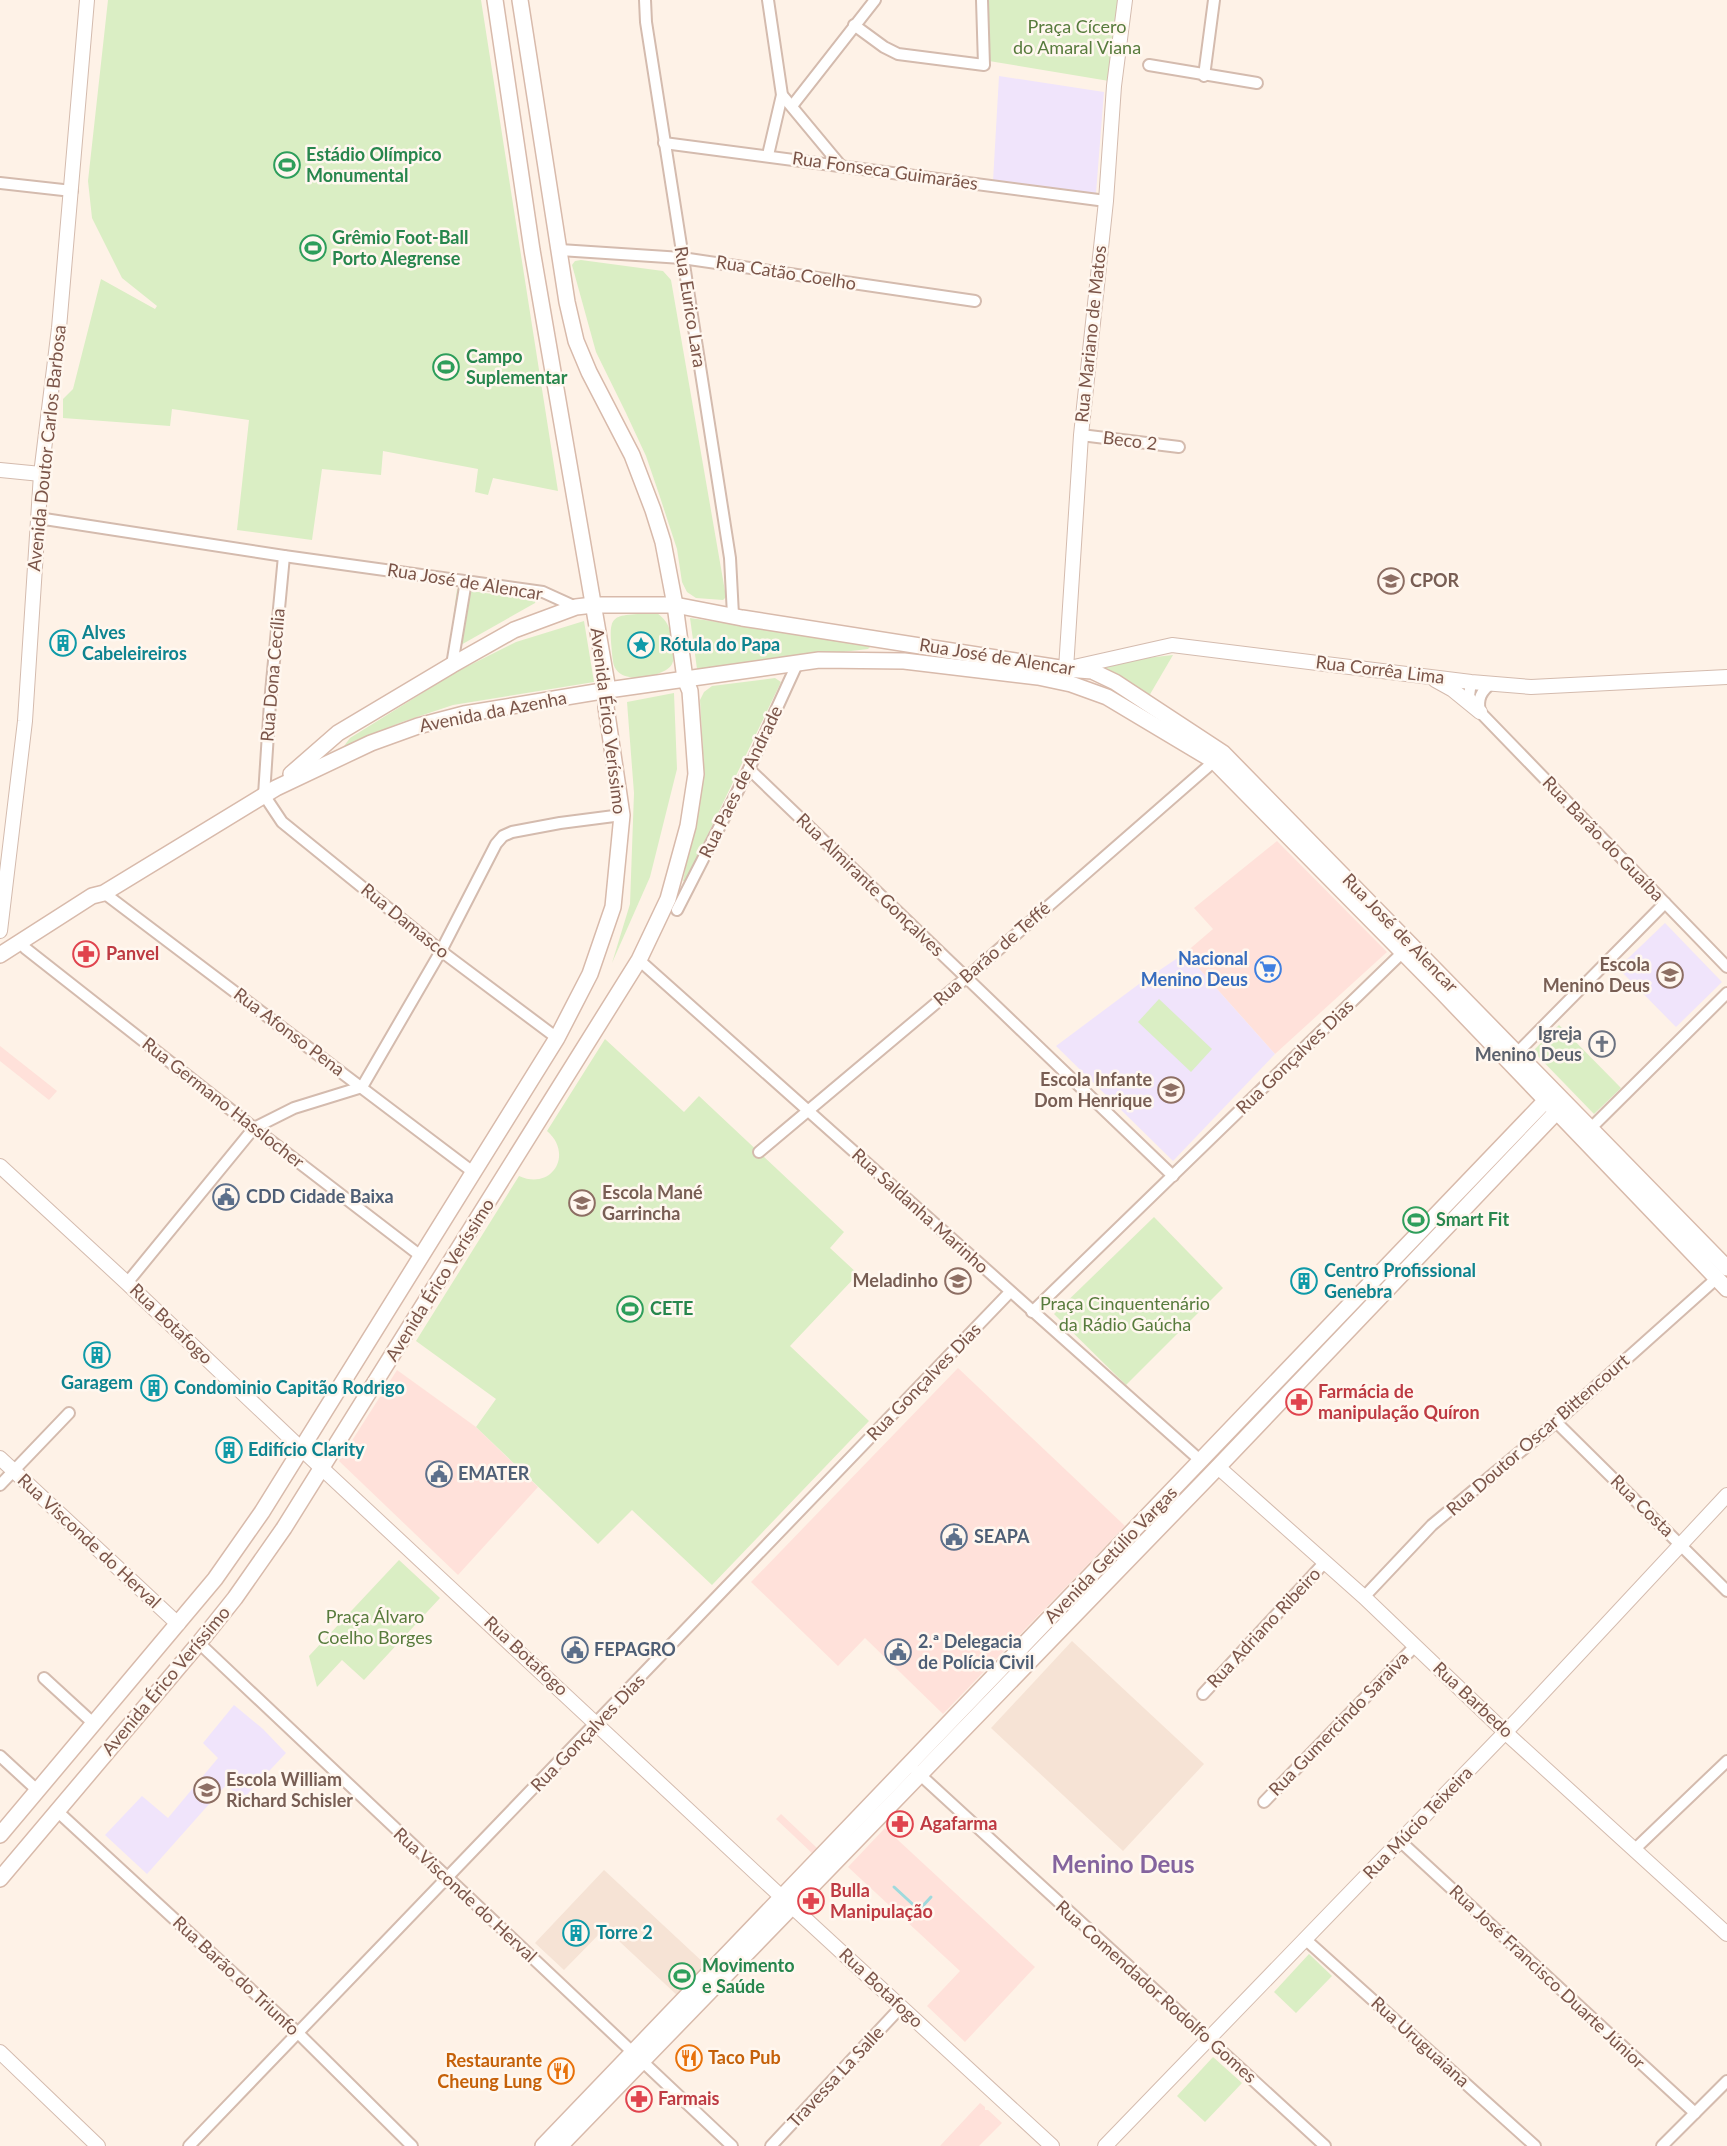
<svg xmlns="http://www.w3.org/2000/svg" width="1727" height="2146" font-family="Lato,sans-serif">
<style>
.residential{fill:#f6e3d5}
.commercial{fill:#ffe1da}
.education{fill:#f0e4fb}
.green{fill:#daeec4}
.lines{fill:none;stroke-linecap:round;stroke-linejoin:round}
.stream{stroke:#9fdadd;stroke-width:3}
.minor-casing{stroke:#d4bbae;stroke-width:14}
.tertiary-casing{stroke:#d4bbae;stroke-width:16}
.secondary-casing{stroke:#d8baab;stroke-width:18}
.minor{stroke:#fff;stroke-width:10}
.tertiary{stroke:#fff;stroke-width:14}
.secondary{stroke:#fff;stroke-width:15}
.labels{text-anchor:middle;stroke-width:5;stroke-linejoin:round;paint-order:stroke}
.park-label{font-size:18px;fill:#577b3c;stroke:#fff7ef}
.leisure-label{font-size:18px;font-weight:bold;fill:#27864d;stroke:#fff7ef;text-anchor:start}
.street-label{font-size:18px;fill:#7b5549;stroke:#fff7ef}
.education-label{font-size:18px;font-weight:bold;fill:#785e54;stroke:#fff7ef;text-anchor:start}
.culture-label{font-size:18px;font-weight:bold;fill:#0d838f;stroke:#fff7ef;text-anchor:start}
.health-label{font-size:18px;font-weight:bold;fill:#be3a42;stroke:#fff7ef;text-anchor:start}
.shop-label{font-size:18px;font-weight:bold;fill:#366cbe;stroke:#fff7ef;text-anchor:end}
.worship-label{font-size:18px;font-weight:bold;fill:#5b616d;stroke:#fff7ef;text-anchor:end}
.service-label{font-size:18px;font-weight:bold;fill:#4e5e75;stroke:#fff7ef;text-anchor:start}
.food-label{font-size:18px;font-weight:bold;fill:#c56008;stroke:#fff7ef;text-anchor:start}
.district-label{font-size:24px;font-weight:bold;fill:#84649e;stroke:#fff7ef}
</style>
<rect width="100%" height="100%" fill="#fef2e7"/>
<g class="residential">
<path d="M 1072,1641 L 1204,1764 L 1123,1851 L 991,1728 Z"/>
<path d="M 604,1870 L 706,1965 L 678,1996 L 605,1928 L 564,1970 L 535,1943 Z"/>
</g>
<g class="commercial">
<path d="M 1277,841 L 1387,952 L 1275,1054 L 1185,953 L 1213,929 L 1194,908 Z"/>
<path d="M 0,1046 L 57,1091 L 49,1100 L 0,1061 Z"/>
<path d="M 958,1368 L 1125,1526 L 943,1714 L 865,1638 L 838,1666 L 751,1582 Z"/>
<path d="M 397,1370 L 476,1427 L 538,1487 L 458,1575 L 339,1461 Z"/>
<path d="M 781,1814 L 818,1849 L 813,1854 L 776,1819 Z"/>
<path d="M 885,1828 L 1035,1967 L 965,2042 L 927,2006 L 960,1971 L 848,1867 Z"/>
<path d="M 980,2103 L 985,2107 L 985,2110 L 988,2110 L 1002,2123 L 979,2146 L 940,2146 Z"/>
</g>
<g class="education">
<path d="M 999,76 L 1104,92 L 1096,193 L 993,181 Z"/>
<path d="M 1665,923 L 1722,982 L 1676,1027 L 1618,968 Z"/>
<path d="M 1185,953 L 1275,1054 L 1173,1161 L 1056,1046 L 1139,984 Z"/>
<path d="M 234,1705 L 263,1729 L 286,1753 L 243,1799 L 226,1785 L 147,1874 L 105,1835 L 142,1796 L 168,1818 L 218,1758 L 203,1743 Z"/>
</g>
<g class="green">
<path d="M 108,0 L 481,0 L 558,491 L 493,478 L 488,495 L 475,492 L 478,469 L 383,451 L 381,475 L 322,469 L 312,540 L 237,530 L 249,420 L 172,409 L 170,426 L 63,418 L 63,399 L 73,389 L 101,279 L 155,309 L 157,306 L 122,278 L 92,218 L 88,181 Z"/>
<path d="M 987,0 L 1119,0 L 1109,81 L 989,61 Z"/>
<path d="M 581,260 L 663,271 L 671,280 L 726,597 L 723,600 L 696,598 L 687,592 L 682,582 L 677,549 L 659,494 L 646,456 L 626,413 L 596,352 L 572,265 L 575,261 Z"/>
<path d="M 457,589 L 536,600 L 535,603 L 459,646 L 450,643 Z"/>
<path d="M 657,613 C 668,621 670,628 672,641 C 673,648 676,656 672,664 C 667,676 616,689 613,661 C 608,611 608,616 657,613 Z"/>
<path d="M 690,618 L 867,643 L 871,646 L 868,649 L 697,669 Z"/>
<path d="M 584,621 L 594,682 L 453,705 L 402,722 L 365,737 L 353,745 L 344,746 L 350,738 L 456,672 L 516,642 Z"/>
<path d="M 1173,655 L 1149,696 L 1094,664 Z"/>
<path d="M 775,678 L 781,682 L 685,882 L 683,881 L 704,770 L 700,700 L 704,692 L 712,686 Z"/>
<path d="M 674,693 L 677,769 L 650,877 L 612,963 L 630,904 L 634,793 L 627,702 Z"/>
<path d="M 1159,999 L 1212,1049 L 1191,1072 L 1138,1022 Z"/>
<path d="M 1559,1025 L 1621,1088 L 1594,1114 L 1533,1051 Z"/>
<path d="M 605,1039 L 684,1112 L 699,1096 L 844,1232 L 830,1248 L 858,1274 L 790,1346 L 869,1421 L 712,1585 L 632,1510 L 598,1544 L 476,1427 L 496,1399 L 416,1341 L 519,1176 C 552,1191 574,1154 547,1131 Z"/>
<path d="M 1154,1217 L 1223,1288 L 1126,1385 L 1054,1314 Z"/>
<path d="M 399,1560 L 440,1598 L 364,1680 L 342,1660 L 317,1687 L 309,1656 Z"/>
<path d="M 1309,1954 L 1332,1976 L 1296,2013 L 1274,1992 Z"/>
<path d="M 1213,2057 L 1242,2083 L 1205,2122 L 1177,2096 Z"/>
</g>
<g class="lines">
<path class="stream" d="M 894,1887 L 919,1910 L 931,1897"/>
<g class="minor-casing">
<g id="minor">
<path d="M 645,0 L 646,22 L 730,558 L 733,615"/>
<path d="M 768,0 L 782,95 L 841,166"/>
<path d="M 854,25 L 884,47 L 898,54 L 984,65 L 982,0"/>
<path d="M 1149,65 L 1257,83"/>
<path d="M 1204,76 L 1214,0"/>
<path d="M 792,106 L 875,0"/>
<path d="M 664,143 L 1106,201"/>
<path d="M 768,155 L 782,95"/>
<path d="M 0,183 L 72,191"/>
<path d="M 560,250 L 682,258 L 975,301"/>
<path d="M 1081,435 L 1179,447"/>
<path d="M 38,518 L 284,556 L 543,592 L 576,607"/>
<path d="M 284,556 L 270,703 L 264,795 L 282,822 L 441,951 L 557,1038"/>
<path d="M 452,665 L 466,581"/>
<path d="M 1471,682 L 1469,696 L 1480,712 L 1727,967"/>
<path d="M 1480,712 C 1477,699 1481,691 1492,683"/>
<path d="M 749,769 L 1173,1176"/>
<path d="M 104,893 L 473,1172"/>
<path d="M 677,910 L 749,769 L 798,662"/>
<path d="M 25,948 L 254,1128 L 422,1257"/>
<path d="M 639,960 L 1201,1461"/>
<path d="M 1511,1052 L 1516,1054 L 1665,903"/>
<path d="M 1591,1128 L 1727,993"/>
<path d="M 759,1152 L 966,978 L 1219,757"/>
<path d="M 127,1283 L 254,1128 L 294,1108 L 362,1087 L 441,951 L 496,844 L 503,836 L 512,832 L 560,823 L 622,815"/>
<path d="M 1032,1312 L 1403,952"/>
<path d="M 1556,1422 L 1727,1591"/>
<path d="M 0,1485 L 69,1413"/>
<path d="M 1364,1597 L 1432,1525 L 1556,1422 L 1717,1278"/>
<path d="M 199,1643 L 732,2146"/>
<path d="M 44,1678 L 93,1723"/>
<path d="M 1203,1694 L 1325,1562"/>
<path d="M 0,1756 L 37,1790"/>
<path d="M 916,1771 L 1325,2146"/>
<path d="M 1264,1802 L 1415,1646"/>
<path d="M 56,1810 L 299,2034 L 412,2146"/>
<path d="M 1400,1841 L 1695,2113"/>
<path d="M 1635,1849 L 1727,1761"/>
<path d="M 1305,1939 L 1535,2146"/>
<path d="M 189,2146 L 1010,1292"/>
<path d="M 771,2146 L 901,2007"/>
<path d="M 1662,2146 L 1727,2081"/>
</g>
</g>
<g class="tertiary-casing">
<g id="tertiary">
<path d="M 0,470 L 41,474"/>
<path d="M 1074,667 L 1172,645 L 1471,682 L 1531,687 L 1727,677"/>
<path d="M 1066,669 L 1081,435 L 1106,201 L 1114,86 L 1125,0"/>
<path d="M 1435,680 L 1453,690 L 1480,712"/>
<path d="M 0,931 L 25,721 L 41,474 L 59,328 L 87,0"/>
<path d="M 0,1166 L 127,1283 L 312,1459 L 773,1889 L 1052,2146"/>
<path d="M 0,1458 L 178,1624"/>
<path d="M 1218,1467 L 1364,1597 L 1505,1732 L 1727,1934"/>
<path d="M 0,2052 L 98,2146"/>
<path d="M 1105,2146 L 1519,1718 L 1727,1495"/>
</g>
</g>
<g class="secondary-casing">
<g id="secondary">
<path d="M 291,774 L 338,733 L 452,665 L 514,630 L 576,607 L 593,605 L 675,605 L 742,618 L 1066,669 L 1092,671 L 1115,682 L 1223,753 L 1727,1268"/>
<path d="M 0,955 L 92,896 L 104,893 L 276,788 L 371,743 L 418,726 L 464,714 L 608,690 L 819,660 L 904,661 L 1038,677 L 1071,684 L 1107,697 L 1214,761 L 1443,993 L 1727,1289"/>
<path d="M 0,1835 L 215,1579 L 262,1512 L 557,1038 L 590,974 L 613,907 L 622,815 L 606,707 L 608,690 L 532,250 L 495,0"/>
<path d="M 0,1879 L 199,1643 L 235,1598 L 284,1528 L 639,960 L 668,899 L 688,826 L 696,774 L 690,691 L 685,679 L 675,605 L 663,542 L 653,510 L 632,455 L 589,372 L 576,341 L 567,302 L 520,0"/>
<path d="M 543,2146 L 1552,1094"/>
<path d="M 560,2146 L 1218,1467 L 1563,1105"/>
</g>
</g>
<use href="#minor" class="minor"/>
<use href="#tertiary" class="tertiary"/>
<use href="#secondary" class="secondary"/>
</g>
<defs>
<g id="stadium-ring" transform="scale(1.35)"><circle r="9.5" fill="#fff7ef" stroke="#2e9e5b" stroke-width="1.5"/><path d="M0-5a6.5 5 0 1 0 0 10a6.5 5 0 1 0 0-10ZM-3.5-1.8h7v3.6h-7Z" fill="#2e9e5b"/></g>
<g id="school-ring" transform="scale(1.35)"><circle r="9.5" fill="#fff7ef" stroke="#8d6e63" stroke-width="1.5"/><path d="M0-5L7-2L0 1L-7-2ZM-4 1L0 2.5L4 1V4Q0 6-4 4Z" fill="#8d6e63"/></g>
<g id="building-ring" transform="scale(1.35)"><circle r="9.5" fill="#fff7ef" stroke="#0f9aa8" stroke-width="1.5"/><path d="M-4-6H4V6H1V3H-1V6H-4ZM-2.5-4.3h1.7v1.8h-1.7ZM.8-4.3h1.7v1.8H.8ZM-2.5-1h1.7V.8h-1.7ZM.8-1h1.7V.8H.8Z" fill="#0f9aa8"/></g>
<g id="sight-ring" transform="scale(1.35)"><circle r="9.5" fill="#fff7ef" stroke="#0f9aa8" stroke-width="1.5"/><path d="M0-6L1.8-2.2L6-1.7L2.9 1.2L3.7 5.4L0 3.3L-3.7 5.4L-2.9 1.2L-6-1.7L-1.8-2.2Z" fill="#0f9aa8"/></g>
<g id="pharmacy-ring" transform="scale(1.35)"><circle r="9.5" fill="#fff7ef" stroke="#e0444e" stroke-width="1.5"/><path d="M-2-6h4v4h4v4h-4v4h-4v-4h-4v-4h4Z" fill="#e0444e"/></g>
<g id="supermarket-ring" transform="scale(1.35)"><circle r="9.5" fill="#fff7ef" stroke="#3f7fe0" stroke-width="1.5"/><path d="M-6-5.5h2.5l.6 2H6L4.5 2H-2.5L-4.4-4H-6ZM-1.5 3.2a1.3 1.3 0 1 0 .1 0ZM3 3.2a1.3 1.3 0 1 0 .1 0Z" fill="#3f7fe0"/></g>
<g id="church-ring" transform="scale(1.35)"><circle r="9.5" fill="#fff7ef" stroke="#6b7280" stroke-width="1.5"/><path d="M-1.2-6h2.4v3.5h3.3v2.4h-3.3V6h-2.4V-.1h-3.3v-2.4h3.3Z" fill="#6b7280"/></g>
<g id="civic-ring" transform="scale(1.35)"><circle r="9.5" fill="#fff7ef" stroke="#5c6f8a" stroke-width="1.5"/><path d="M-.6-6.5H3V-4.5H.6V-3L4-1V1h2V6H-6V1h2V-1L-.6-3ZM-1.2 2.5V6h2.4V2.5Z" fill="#5c6f8a"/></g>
<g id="restaurant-ring" transform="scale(1.35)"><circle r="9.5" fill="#fff7ef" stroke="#e8710a" stroke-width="1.5"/><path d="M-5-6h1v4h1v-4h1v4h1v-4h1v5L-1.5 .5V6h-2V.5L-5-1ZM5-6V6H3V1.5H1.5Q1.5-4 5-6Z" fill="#e8710a"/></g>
</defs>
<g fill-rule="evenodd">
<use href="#stadium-ring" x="287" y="165"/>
<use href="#stadium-ring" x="313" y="248"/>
<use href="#stadium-ring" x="446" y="367"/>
<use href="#school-ring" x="1391" y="581"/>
<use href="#building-ring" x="63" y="643"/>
<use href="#sight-ring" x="641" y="645"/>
<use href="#pharmacy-ring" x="86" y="954"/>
<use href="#supermarket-ring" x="1268" y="969"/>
<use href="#school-ring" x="1670" y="975"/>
<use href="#church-ring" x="1602" y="1044"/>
<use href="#school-ring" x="1171" y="1090"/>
<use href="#civic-ring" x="226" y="1197"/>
<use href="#school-ring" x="582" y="1203"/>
<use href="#stadium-ring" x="1416" y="1220"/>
<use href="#school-ring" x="958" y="1281"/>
<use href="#building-ring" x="1304" y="1281"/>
<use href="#stadium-ring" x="630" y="1309"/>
<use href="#building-ring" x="97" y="1355"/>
<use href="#building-ring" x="154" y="1388"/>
<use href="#pharmacy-ring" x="1299" y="1402"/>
<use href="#building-ring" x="229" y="1450"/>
<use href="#civic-ring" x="439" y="1474"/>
<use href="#civic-ring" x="954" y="1537"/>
<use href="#civic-ring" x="575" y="1650"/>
<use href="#civic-ring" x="898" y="1652"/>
<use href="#school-ring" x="207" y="1790"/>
<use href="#pharmacy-ring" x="900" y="1824"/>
<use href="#pharmacy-ring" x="811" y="1901"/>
<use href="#building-ring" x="576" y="1933"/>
<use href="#stadium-ring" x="682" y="1976"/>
<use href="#restaurant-ring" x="689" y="2058"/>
<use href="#restaurant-ring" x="561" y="2071"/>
<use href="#pharmacy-ring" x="639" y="2099"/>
</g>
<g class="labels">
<g class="park-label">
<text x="1077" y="33">Praça Cícero<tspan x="1077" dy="21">do Amaral Viana</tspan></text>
<text x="1125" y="1310">Praça Cinquentenário<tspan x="1125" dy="21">da Rádio Gaúcha</tspan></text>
<text x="375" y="1623">Praça Álvaro<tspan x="375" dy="21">Coelho Borges</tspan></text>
</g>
<g class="leisure-label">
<text x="306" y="161">Estádio Olímpico<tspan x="306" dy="21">Monumental</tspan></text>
<text x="332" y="244">Grêmio Foot-Ball<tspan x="332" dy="21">Porto Alegrense</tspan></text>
<text x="466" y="363">Campo<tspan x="466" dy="21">Suplementar</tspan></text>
<text x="1436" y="1226">Smart Fit</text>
<text x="650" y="1315">CETE</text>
<text x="702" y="1972">Movimento<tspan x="702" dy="21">e Saúde</tspan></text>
</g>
<g class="street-label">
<text transform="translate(885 171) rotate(8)" y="6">Rua Fonseca Guimarães</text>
<text transform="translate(786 273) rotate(9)" y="6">Rua Catão Coelho</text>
<text transform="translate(690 307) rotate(81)" y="6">Rua Eurico Lara</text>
<text transform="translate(1091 334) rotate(-84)" y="6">Rua Mariano de Matos</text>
<text transform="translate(1130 441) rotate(7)" y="6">Beco 2</text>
<text transform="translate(47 448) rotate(-84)" y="6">Avenida Doutor Carlos Barbosa</text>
<text transform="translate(465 582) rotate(9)" y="6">Rua José de Alencar</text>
<text transform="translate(997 657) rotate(9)" y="6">Rua José de Alencar</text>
<text transform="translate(1380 670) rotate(7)" y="6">Rua Corrêa Lima</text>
<text transform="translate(273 675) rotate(-85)" y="6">Rua Dona Cecília</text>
<text transform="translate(493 712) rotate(-11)" y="6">Avenida da Azenha</text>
<text transform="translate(608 721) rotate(83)" y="6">Avenida Érico Veríssimo</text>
<text transform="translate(741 782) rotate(-64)" y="6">Rua Paes de Andrade</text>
<text transform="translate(1603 839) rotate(46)" y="6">Rua Barão do Guaíba</text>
<text transform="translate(870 885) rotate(44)" y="6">Rua Almirante Gonçalves</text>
<text transform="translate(405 921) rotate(39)" y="6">Rua Damasco</text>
<text transform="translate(1400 933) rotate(46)" y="6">Rua José de Alencar</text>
<text transform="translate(992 954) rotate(-41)" y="6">Rua Barão de Teffé</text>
<text transform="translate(289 1032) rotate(37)" y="6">Rua Afonso Pena</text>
<text transform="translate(1295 1057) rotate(-44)" y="6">Rua Gonçalves Dias</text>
<text transform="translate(223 1103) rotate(38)" y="6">Rua Germano Hasslocher</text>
<text transform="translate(920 1211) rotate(42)" y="6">Rua Saldanha Marinho</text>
<text transform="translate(440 1280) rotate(-58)" y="6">Avenida Érico Veríssimo</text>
<text transform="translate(171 1324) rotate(44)" y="6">Rua Botafogo</text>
<text transform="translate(924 1382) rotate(-46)" y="6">Rua Gonçalves Dias</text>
<text transform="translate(1538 1435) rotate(-41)" y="6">Rua Doutor Oscar Bittencourt</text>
<text transform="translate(1642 1506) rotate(44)" y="6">Rua Costa</text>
<text transform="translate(89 1541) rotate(43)" y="6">Rua Visconde do Herval</text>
<text transform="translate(1111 1555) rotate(-46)" y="6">Avenida Getúlio Vargas</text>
<text transform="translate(1264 1628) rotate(-47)" y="6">Rua Adriano Ribeiro</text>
<text transform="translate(526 1656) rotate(43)" y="6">Rua Botafogo</text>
<text transform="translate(166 1681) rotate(-50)" y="6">Avenida Érico Veríssimo</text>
<text transform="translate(1473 1700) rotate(43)" y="6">Rua Barbedo</text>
<text transform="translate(1339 1724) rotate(-46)" y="6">Rua Gumercindo Saraiva</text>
<text transform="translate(588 1733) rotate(-46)" y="6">Rua Gonçalves Dias</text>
<text transform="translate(1418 1823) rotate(-46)" y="6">Rua Múcio Teixeira</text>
<text transform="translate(465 1895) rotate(43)" y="6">Rua Visconde do Herval</text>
<text transform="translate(236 1976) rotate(43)" y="6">Rua Barão do Triunfo</text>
<text transform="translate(1547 1977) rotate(43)" y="6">Rua José Francisco Duarte Júnior</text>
<text transform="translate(881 1988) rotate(43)" y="6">Rua Botafogo</text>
<text transform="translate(1156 1992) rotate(42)" y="6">Rua Comendador Rodolfo Gomes</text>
<text transform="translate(1420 2042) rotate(42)" y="6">Rua Uruguaiana</text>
<text transform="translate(836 2077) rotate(-47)" y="6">Travessa La Salle</text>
</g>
<g class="education-label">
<text x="1410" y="587">CPOR</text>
<text x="1650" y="971" text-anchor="end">Escola<tspan x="1650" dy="21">Menino Deus</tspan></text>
<text x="1152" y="1086" text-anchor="end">Escola Infante<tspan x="1152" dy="21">Dom Henrique</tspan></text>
<text x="602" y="1199">Escola Mané<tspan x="602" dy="21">Garrincha</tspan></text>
<text x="938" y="1287" text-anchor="end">Meladinho</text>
<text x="226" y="1786">Escola William<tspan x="226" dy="21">Richard Schisler</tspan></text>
</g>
<g class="culture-label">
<text x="82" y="639">Alves<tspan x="82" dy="21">Cabeleireiros</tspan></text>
<text x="660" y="651">Rótula do Papa</text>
<text x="1324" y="1277">Centro Profissional<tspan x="1324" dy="21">Genebra</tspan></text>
<text x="97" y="1389" text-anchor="middle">Garagem</text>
<text x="174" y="1394">Condominio Capitão Rodrigo</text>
<text x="248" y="1456">Edifício Clarity</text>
<text x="596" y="1939">Torre 2</text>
</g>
<g class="health-label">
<text x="106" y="960">Panvel</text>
<text x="1318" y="1398">Farmácia de<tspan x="1318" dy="21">manipulação Quíron</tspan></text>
<text x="920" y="1830">Agafarma</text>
<text x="830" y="1897">Bulla<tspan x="830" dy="21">Manipulação</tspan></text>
<text x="658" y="2105">Farmais</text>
</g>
<g class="shop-label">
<text x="1248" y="965">Nacional<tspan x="1248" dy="21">Menino Deus</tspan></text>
</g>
<g class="worship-label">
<text x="1582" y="1040">Igreja<tspan x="1582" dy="21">Menino Deus</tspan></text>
</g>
<g class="service-label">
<text x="246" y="1203">CDD Cidade Baixa</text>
<text x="458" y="1480">EMATER</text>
<text x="974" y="1543">SEAPA</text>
<text x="918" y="1648">2.ª Delegacia<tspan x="918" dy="21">de Polícia Civil</tspan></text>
<text x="594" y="1656">FEPAGRO</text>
</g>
<g class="food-label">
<text x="708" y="2064">Taco Pub</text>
<text x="542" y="2067" text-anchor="end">Restaurante<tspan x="542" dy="21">Cheung Lung</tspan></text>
</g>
<g class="district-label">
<text x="1123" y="1873">Menino Deus</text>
</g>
</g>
</svg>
